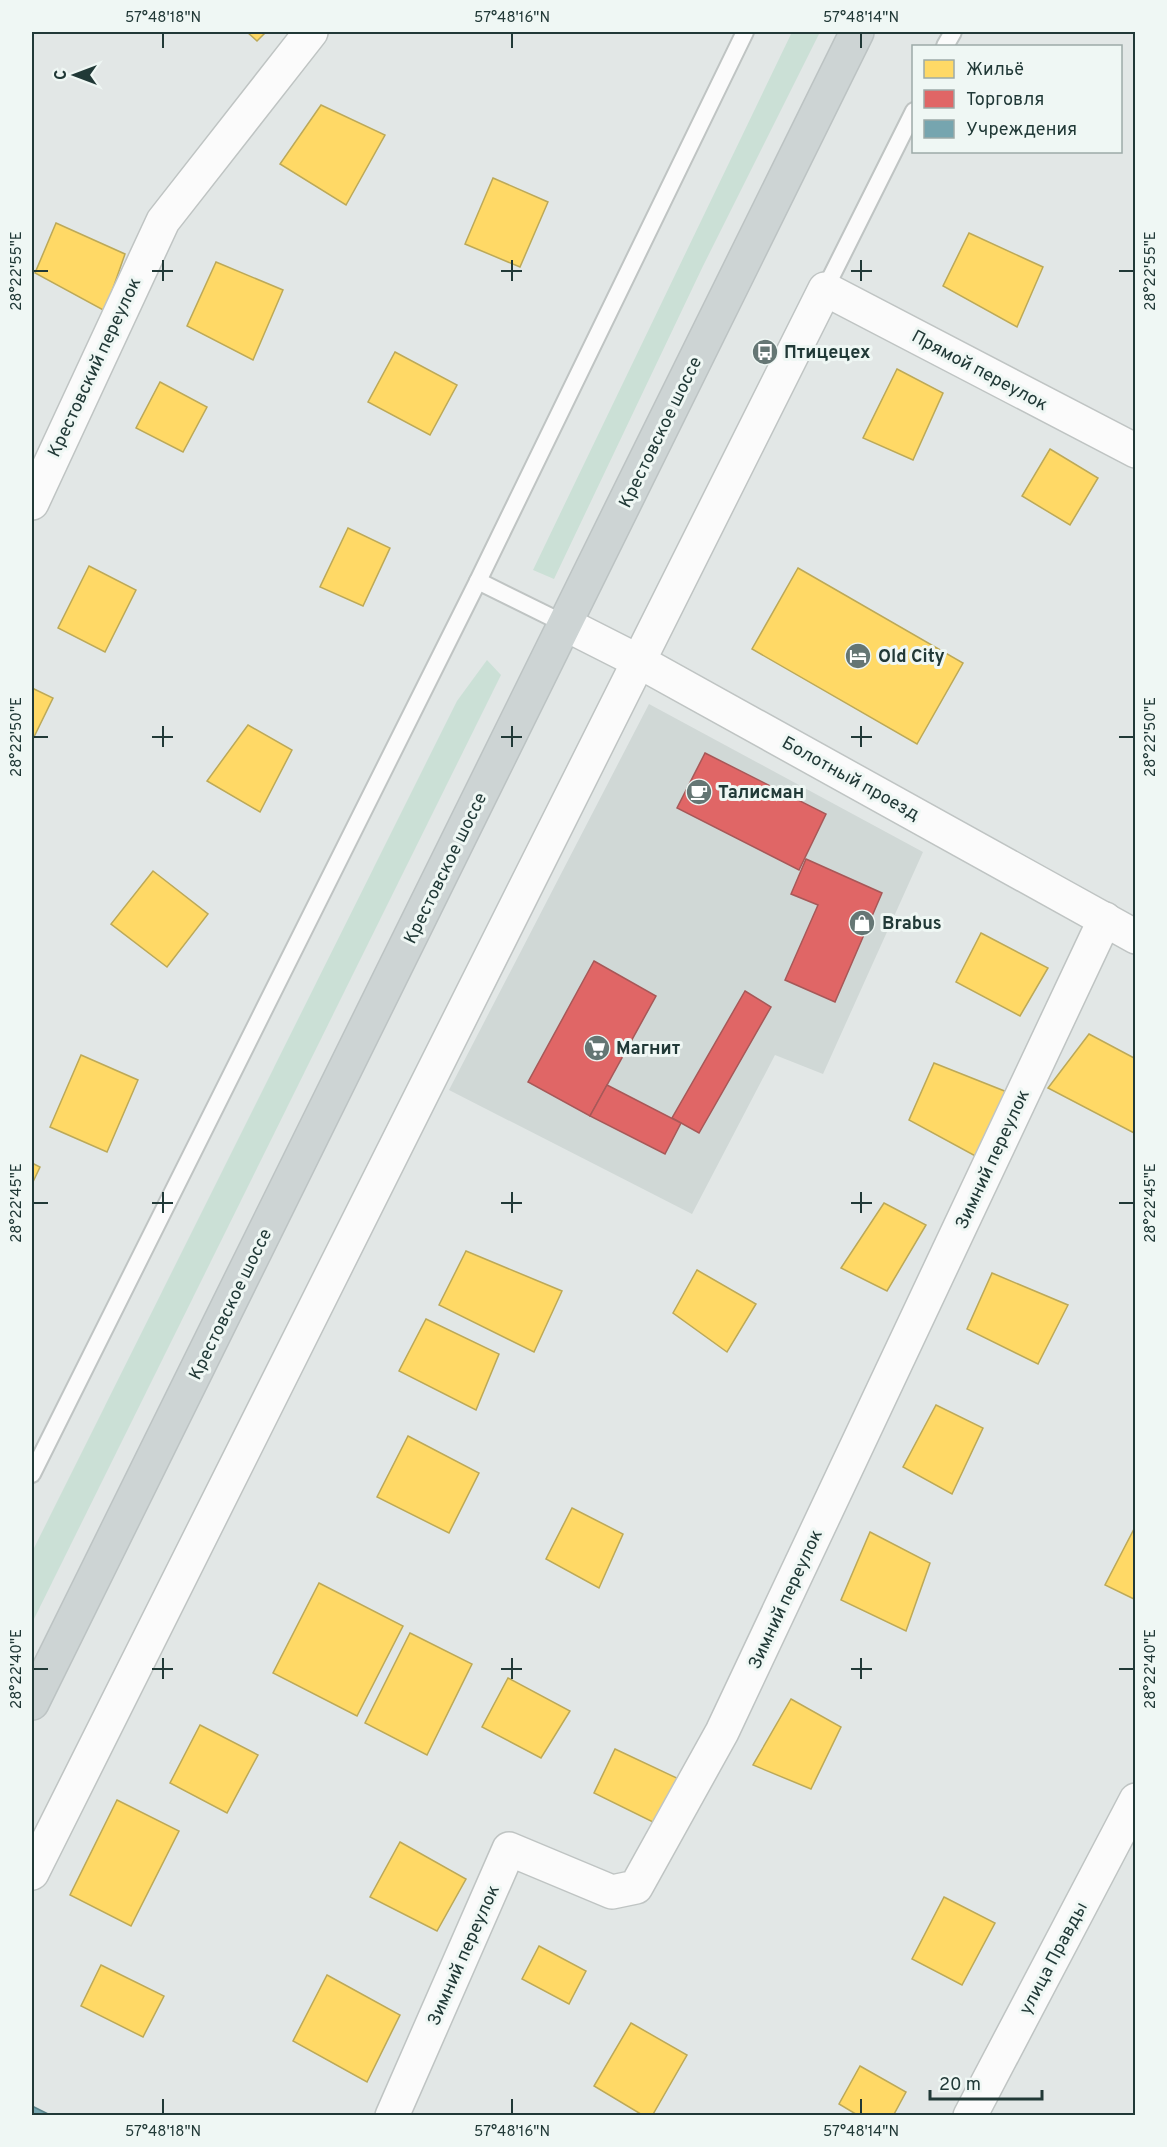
<svg xmlns="http://www.w3.org/2000/svg" width="1167" height="2147" font-family="Overpass,sans-serif">
<style>
.built{fill:#d0d8d6}
.grass{fill:#cbe0d6}
.homes{fill:#ffd966;stroke:#bca958;stroke-width:1.5}
.shops{fill:#e06666;stroke:#a75858;stroke-width:1.5}
.public{fill:#76a5af;stroke:#5c858b;stroke-width:1.5}
.lines{fill:none;stroke-linecap:round;stroke-linejoin:round}
.lane-casing{stroke:#bfc4c3;stroke-width:20}
.street-casing{stroke:#bfc4c3;stroke-width:36}
.primary-casing{stroke:#bcc3c3;stroke-width:36}
.lane{stroke:#fbfbfb;stroke-width:16}
.street{stroke:#fbfbfb;stroke-width:33}
.primary{stroke:#cdd4d4;stroke-width:33}
.ticks{fill:none;stroke:#213937;stroke-width:2}
.labels{text-anchor:middle;stroke-width:6;stroke-linejoin:round;paint-order:stroke}
.poi-label{font-size:18px;font-weight:bold;fill:#213937;stroke:#eff7f4;text-anchor:start}
.street-label{font-size:18px;fill:#213937;stroke:#eff7f4}
.neatline{fill:none;stroke:#213937;stroke-width:2}
.ticks-label{font-size:15px;text-anchor:middle;fill:#213937}
</style>
<rect width="100%" height="100%" fill="#e2e7e6"/>
<path class="built" d="M 649,704 L 923,852 L 823,1074 L 775,1055 L 692,1214 L 449,1090 Z"/>
<g class="grass">
<path d="M 792,32 L 820,32 L 703,266 L 554,579 L 533,570 Z"/>
<path d="M 487,660 L 501,675 L 32,1623 L 32,1552 L 457,701 Z"/>
</g>
<g class="homes">
<path d="M 247,32 L 266,32 L 257,41 Z"/>
<path d="M 321,105 L 385,135 L 346,205 L 280,164 Z"/>
<path d="M 493,178 L 548,202 L 520,267 L 465,244 Z"/>
<path d="M 56,223 L 125,254 L 105,311 L 35,273 Z"/>
<path d="M 969,233 L 1043,267 L 1017,327 L 943,286 Z"/>
<path d="M 216,262 L 283,290 L 253,360 L 187,326 Z"/>
<path d="M 395,352 L 457,385 L 430,435 L 368,402 Z"/>
<path d="M 897,369 L 943,393 L 913,460 L 863,438 Z"/>
<path d="M 160,382 L 207,407 L 183,452 L 136,428 Z"/>
<path d="M 1050,449 L 1098,478 L 1070,525 L 1022,496 Z"/>
<path d="M 348,528 L 390,548 L 363,606 L 320,587 Z"/>
<path d="M 89,566 L 136,590 L 105,652 L 58,628 Z"/>
<path d="M 798,568 L 963,663 L 917,744 L 752,649 Z"/>
<path d="M 32,688 L 53,698 L 32,741 Z"/>
<path d="M 248,725 L 292,750 L 260,812 L 207,781 Z"/>
<path d="M 153,871 L 208,914 L 167,967 L 111,924 Z"/>
<path d="M 981,933 L 1048,968 L 1020,1016 L 956,982 Z"/>
<path d="M 1089,1034 L 1136,1059 L 1136,1134 L 1048,1088 Z"/>
<path d="M 81,1055 L 138,1080 L 107,1152 L 50,1127 Z"/>
<path d="M 934,1063 L 1012,1094 L 979,1158 L 909,1120 Z"/>
<path d="M 32,1163 L 40,1167 L 32,1184 Z"/>
<path d="M 884,1203 L 926,1225 L 887,1291 L 841,1268 Z"/>
<path d="M 466,1251 L 562,1291 L 534,1352 L 439,1305 Z"/>
<path d="M 697,1270 L 756,1304 L 727,1352 L 673,1313 Z"/>
<path d="M 992,1273 L 1068,1305 L 1038,1364 L 967,1329 Z"/>
<path d="M 426,1319 L 499,1354 L 476,1410 L 399,1371 Z"/>
<path d="M 936,1405 L 983,1428 L 952,1494 L 903,1467 Z"/>
<path d="M 408,1436 L 479,1473 L 449,1533 L 377,1497 Z"/>
<path d="M 572,1508 L 623,1534 L 599,1588 L 546,1559 Z"/>
<path d="M 1134,1529 L 1136,1530 L 1136,1600 L 1105,1585 Z"/>
<path d="M 870,1532 L 930,1563 L 906,1631 L 841,1600 Z"/>
<path d="M 319,1583 L 403,1626 L 357,1716 L 273,1673 Z"/>
<path d="M 410,1633 L 472,1664 L 427,1755 L 365,1723 Z"/>
<path d="M 508,1678 L 570,1711 L 541,1758 L 482,1727 Z"/>
<path d="M 791,1699 L 841,1727 L 811,1789 L 753,1765 Z"/>
<path d="M 200,1725 L 258,1755 L 227,1813 L 170,1783 Z"/>
<path d="M 615,1749 L 681,1780 L 659,1825 L 594,1793 Z"/>
<path d="M 117,1800 L 179,1831 L 131,1926 L 70,1895 Z"/>
<path d="M 400,1842 L 466,1879 L 437,1931 L 370,1897 Z"/>
<path d="M 944,1897 L 995,1923 L 962,1985 L 912,1959 Z"/>
<path d="M 539,1946 L 586,1971 L 569,2004 L 522,1979 Z"/>
<path d="M 101,1965 L 164,1996 L 143,2037 L 81,2006 Z"/>
<path d="M 327,1975 L 400,2015 L 367,2082 L 293,2041 Z"/>
<path d="M 631,2023 L 687,2055 L 652,2116 L 644,2116 L 594,2086 Z"/>
<path d="M 860,2066 L 906,2092 L 893,2116 L 859,2116 L 839,2104 Z"/>
</g>
<g class="shops">
<path d="M 705,753 L 826,814 L 799,870 L 677,808 Z"/>
<path d="M 806,859 L 882,893 L 835,1002 L 785,980 L 818,905 L 791,894 Z"/>
<path d="M 594,961 L 656,996 L 590,1116 L 528,1082 Z"/>
<path d="M 745,991 L 771,1007 L 699,1133 L 672,1118 Z"/>
<path d="M 607,1085 L 681,1123 L 665,1154 L 590,1116 Z"/>
</g>
<path class="public" d="M 32,2106 L 52,2116 L 32,2116 Z"/>
<g class="lines">
<g class="lane-casing">
<g id="lane">
<path d="M 945,46 L 953,32"/>
<path d="M 825,289 L 914,111"/>
<path d="M 478,581 L 565,624"/>
<path d="M 32,1474 L 478,581 L 745,32"/>
</g>
</g>
<g class="street-casing">
<g id="street">
<path d="M 32,503 L 163,221 L 311,32"/>
<path d="M 565,624 L 640,662 L 1136,937"/>
<path d="M 32,1873 L 825,289 L 1136,451"/>
<path d="M 392,2116 L 509,1849 L 612,1892 L 636,1887 L 722,1732 L 1105,919"/>
<path d="M 970,2116 L 1136,1800"/>
</g>
</g>
<g class="primary-casing">
<path id="primary" d="M 32,1703 L 857,32"/>
</g>
<use href="#lane" class="lane"/>
<use href="#street" class="street"/>
<use href="#primary" class="primary"/>
</g>
<path class="ticks" d="M 163,33 L 163,48M 512,33 L 512,48M 861,33 L 861,48M 163,260 L 163,281M 512,260 L 512,281M 861,260 L 861,281M 33,271 L 48,271M 152,271 L 173,271M 501,271 L 522,271M 851,271 L 872,271M 1119,271 L 1134,271M 163,726 L 163,747M 512,726 L 512,747M 861,726 L 861,747M 33,737 L 48,737M 152,737 L 173,737M 501,737 L 522,737M 851,737 L 872,737M 1119,737 L 1134,737M 163,1192 L 163,1213M 512,1192 L 512,1213M 861,1192 L 861,1213M 33,1203 L 48,1203M 152,1203 L 173,1203M 501,1203 L 522,1203M 851,1203 L 872,1203M 1119,1203 L 1134,1203M 163,1658 L 163,1679M 512,1658 L 512,1679M 861,1658 L 861,1679M 33,1669 L 48,1669M 152,1669 L 173,1669M 501,1669 L 522,1669M 851,1669 L 872,1669M 1119,1669 L 1134,1669M 163,2099 L 163,2114M 512,2099 L 512,2114M 861,2099 L 861,2114"/>
<defs>
<g id="bus-disc" transform="scale(1.35)"><circle r="9.5" fill="#657674" stroke="#eff7f4"/><path d="M-5-6H5V4H4V6H2V4H-2V6H-4V4H-5ZM-3.5-4V0h7V-4ZM-3.5 1.2v1.5H-2V1.2ZM2 1.2v1.5H3.5V1.2Z" fill="#fff"/></g>
<g id="hotel-disc" transform="scale(1.35)"><circle r="9.5" fill="#657674" stroke="#eff7f4"/><path d="M-6-4.5h1.5V1H6V5H4.5V3h-9V5H-6ZM-4 0a1.8 1.8 0 1 1 3.6 0ZM.5 0V-2.5h3Q6-2.5 6 0Z" fill="#fff"/></g>
<g id="cafe-disc" transform="scale(1.35)"><circle r="9.5" fill="#657674" stroke="#eff7f4"/><path d="M-5.5-4.5H6V0H3Q3 3.5 0 3.5H-2.5Q-5.5 3.5-5.5 0ZM3-3.2v2h1.7v-2ZM-6 4.5H4V6H-6Z" fill="#fff"/></g>
<g id="shop-disc" transform="scale(1.35)"><circle r="9.5" fill="#657674" stroke="#eff7f4"/><path d="M-5-2.5h2.3a2.7 3.5 0 0 1 5.4 0H5L5.5 6h-11ZM-1.5-2.5h3a1.5 2.3 0 0 0-3 0Z" fill="#fff"/></g>
<g id="supermarket-disc" transform="scale(1.35)"><circle r="9.5" fill="#657674" stroke="#eff7f4"/><path d="M-6-5.5h2.5l.6 2H6L4.5 2H-2.5L-4.4-4H-6ZM-1.5 3.2a1.3 1.3 0 1 0 .1 0ZM3 3.2a1.3 1.3 0 1 0 .1 0Z" fill="#fff"/></g>
</defs>
<g fill-rule="evenodd">
<use href="#bus-disc" x="765" y="352"/>
<use href="#hotel-disc" x="858" y="656"/>
<use href="#cafe-disc" x="699" y="792"/>
<use href="#shop-disc" x="862" y="923"/>
<use href="#supermarket-disc" x="597" y="1048"/>
</g>
<g class="labels">
<g class="poi-label">
<text x="784" y="358">Птицецех</text>
<text x="878" y="662">Old City</text>
<text x="718" y="798">Талисман</text>
<text x="882" y="929">Brabus</text>
<text x="616" y="1054">Магнит</text>
</g>
<g class="street-label">
<text transform="translate(94 367) rotate(-65)" y="6">Крестовский переулок</text>
<text transform="translate(980 370) rotate(28)" y="6">Прямой переулок</text>
<text transform="translate(660 432) rotate(-64)" y="6">Крестовское шоссе</text>
<text transform="translate(851 778) rotate(29)" y="6">Болотный проезд</text>
<text transform="translate(445 868) rotate(-64)" y="6">Крестовское шоссе</text>
<text transform="translate(992 1159) rotate(-65)" y="6">Зимний переулок</text>
<text transform="translate(230 1304) rotate(-64)" y="6">Крестовское шоссе</text>
<text transform="translate(785 1599) rotate(-65)" y="6">Зимний переулок</text>
<text transform="translate(463 1955) rotate(-66)" y="6">Зимний переулок</text>
<text transform="translate(1053 1958) rotate(-62)" y="6">улица Правды</text>
</g>
</g>
<rect width="1167" height="2147" fill="none" stroke="#eff7f4" stroke-width="66"/>
<rect x="912" y="45" width="210" height="108" fill="#eff7f4" stroke="#9daba8" stroke-width="1.5"/>
<rect x="924" y="60" width="30" height="18" fill="#ffd966" stroke="#9daba8" stroke-width="1.5"/>
<text x="966" y="75" font-size="18" fill="#213937">Жильё</text>
<rect x="924" y="90" width="30" height="18" fill="#e06666" stroke="#9daba8" stroke-width="1.5"/>
<text x="966" y="105" font-size="18" fill="#213937">Торговля</text>
<rect x="924" y="120" width="30" height="18" fill="#76a5af" stroke="#9daba8" stroke-width="1.5"/>
<text x="966" y="135" font-size="18" fill="#213937">Учреждения</text>
<g transform="translate(75 75) rotate(270)" stroke="#eff7f4" stroke-width="4.5" paint-order="stroke">
<path d="M0-4.5L10 22L0 15L-10 22Z" fill="#213937"/>
<text y="-9" font-size="16" font-weight="bold" text-anchor="middle" fill="#213937">С</text>
</g>
<path d="M930 2090v9h112v-9" fill="none" stroke="#213937" stroke-width="3"/>
<text x="939" y="2090" font-size="18" fill="#213937" stroke="#eff7f4" stroke-width="4.5" paint-order="stroke">20 m</text>
<rect x="33" y="33" width="1101" height="2081" class="neatline"/>
<g class="ticks-label">
<text x="163" y="22">57°48'18"N</text>
<text x="512" y="22">57°48'16"N</text>
<text x="861" y="22">57°48'14"N</text>
<text transform="translate(1150 271) rotate(-90)" y="5">28°22'55"E</text>
<text transform="translate(16 271) rotate(-90)" y="5">28°22'55"E</text>
<text transform="translate(1150 737) rotate(-90)" y="5">28°22'50"E</text>
<text transform="translate(16 737) rotate(-90)" y="5">28°22'50"E</text>
<text transform="translate(1150 1203) rotate(-90)" y="5">28°22'45"E</text>
<text transform="translate(16 1203) rotate(-90)" y="5">28°22'45"E</text>
<text transform="translate(1150 1669) rotate(-90)" y="5">28°22'40"E</text>
<text transform="translate(16 1669) rotate(-90)" y="5">28°22'40"E</text>
<text x="163" y="2136">57°48'18"N</text>
<text x="512" y="2136">57°48'16"N</text>
<text x="861" y="2136">57°48'14"N</text>
</g>
</svg>
